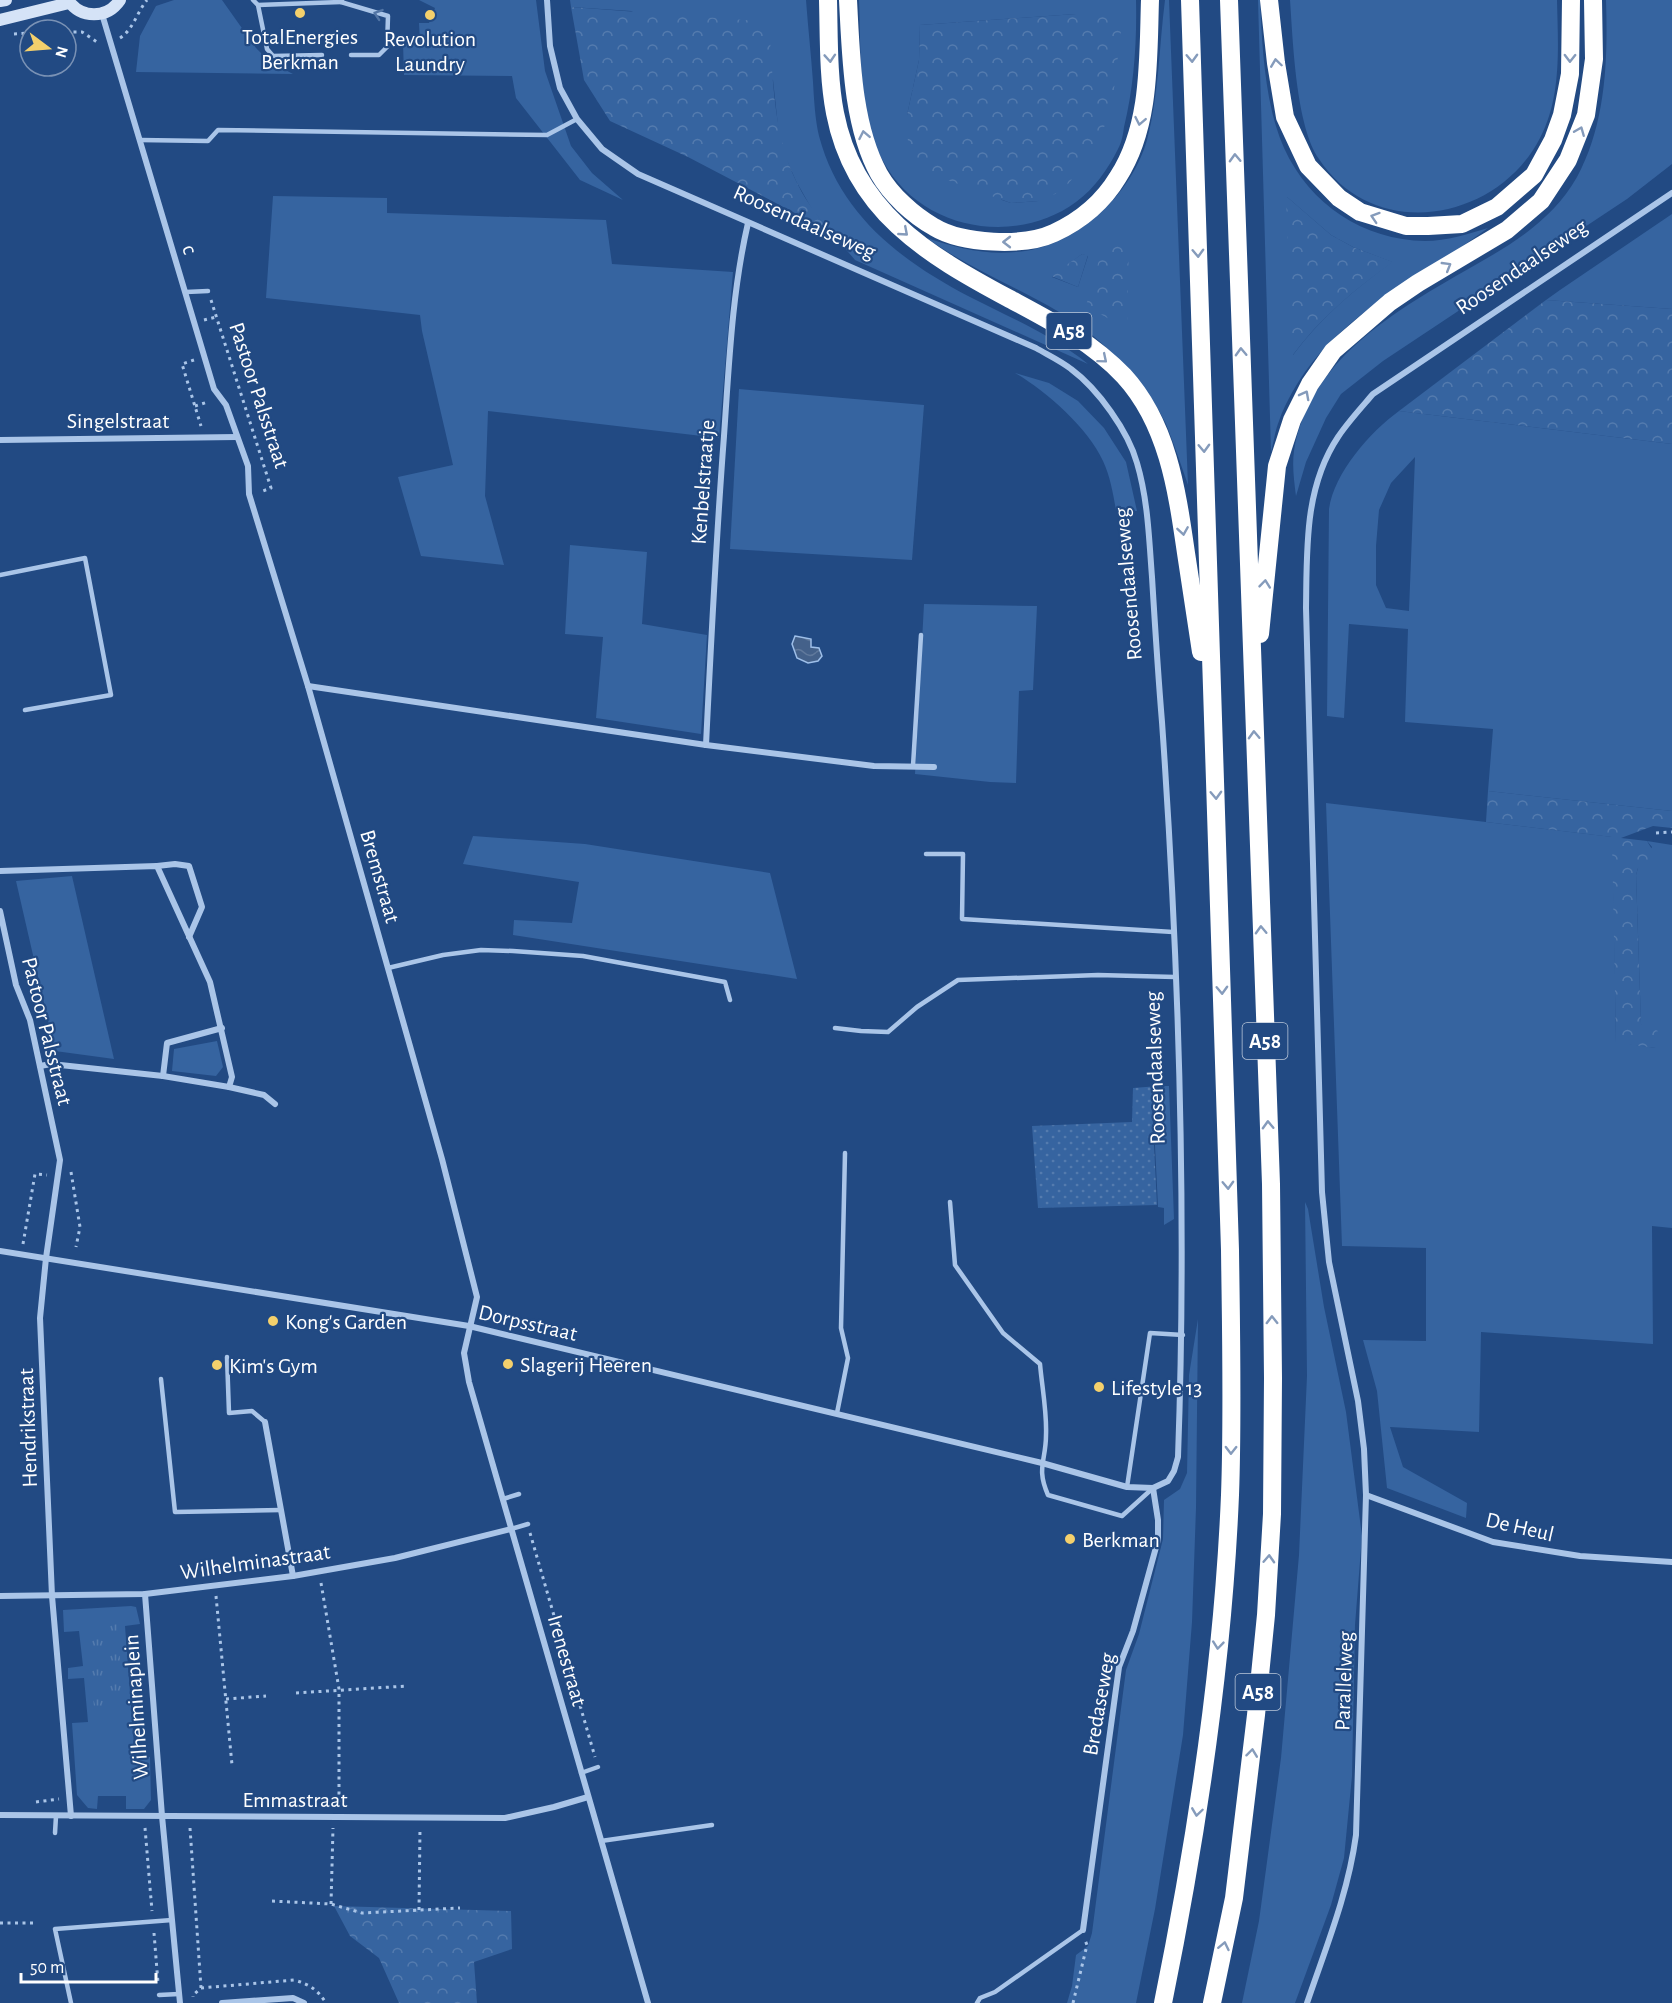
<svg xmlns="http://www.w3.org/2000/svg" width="1672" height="2003" font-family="'Alegreya Sans',sans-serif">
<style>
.grass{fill:#3664a0;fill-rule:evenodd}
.forest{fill:url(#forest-crowns)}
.park{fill:url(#park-tufts)}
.garden{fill:url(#garden-dots)}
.water{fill:url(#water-waves);stroke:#9ebfe9;stroke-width:1.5}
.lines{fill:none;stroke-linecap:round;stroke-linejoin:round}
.path{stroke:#aac5e8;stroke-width:3;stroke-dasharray:3 4.5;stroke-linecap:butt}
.lane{stroke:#aac5e8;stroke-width:4.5}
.street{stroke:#aac5e8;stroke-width:6}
.secondary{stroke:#d5e3f7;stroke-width:12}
.highway{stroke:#fff;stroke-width:18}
.oneway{stroke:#5275a6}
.oneway2{stroke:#859bbb}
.poi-dot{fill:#f4d06c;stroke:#224a83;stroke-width:2}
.labels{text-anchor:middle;stroke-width:4.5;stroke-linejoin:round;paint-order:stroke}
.shield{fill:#224a83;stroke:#bdc9da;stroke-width:1.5}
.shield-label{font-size:21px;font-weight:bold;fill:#fff}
.poi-label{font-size:22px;fill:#fff;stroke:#224a83;text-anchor:start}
.street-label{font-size:22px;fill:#fff;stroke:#224a83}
</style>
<defs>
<pattern id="forest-crowns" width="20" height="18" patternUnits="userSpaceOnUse" patternTransform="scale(1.5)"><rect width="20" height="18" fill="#3664a0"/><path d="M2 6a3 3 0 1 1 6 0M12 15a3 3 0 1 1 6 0" fill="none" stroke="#547bae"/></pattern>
<pattern id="park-tufts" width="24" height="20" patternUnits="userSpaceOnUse" patternTransform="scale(1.5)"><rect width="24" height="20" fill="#3664a0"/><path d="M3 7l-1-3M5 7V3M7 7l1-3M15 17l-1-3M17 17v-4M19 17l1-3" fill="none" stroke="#547bae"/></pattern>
<pattern id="garden-dots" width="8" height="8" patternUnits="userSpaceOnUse" patternTransform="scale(1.5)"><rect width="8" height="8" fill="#3664a0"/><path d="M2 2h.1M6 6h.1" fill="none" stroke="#547bae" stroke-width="1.8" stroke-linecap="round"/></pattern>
<pattern id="water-waves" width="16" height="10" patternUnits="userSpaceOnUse" patternTransform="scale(1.5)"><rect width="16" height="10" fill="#44618a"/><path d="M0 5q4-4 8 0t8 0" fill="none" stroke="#60799c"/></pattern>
</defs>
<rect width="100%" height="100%" fill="#224a83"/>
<g class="grass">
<path d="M 174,0 L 222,0 L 256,48 L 270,62 L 293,74 L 136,72 L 140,36 L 156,6 Z"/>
<path d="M 419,0 L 536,0 L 545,71 L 571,146 L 592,173 L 623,200 L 580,180 L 516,98 L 512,76 L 404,75 L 403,43 L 420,42 L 419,23 L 429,23 L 435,8 Z"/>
<path d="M 570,0 L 806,0 C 808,27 811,54 813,82 C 814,99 815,119 819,136 C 840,215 901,261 970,297 C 1011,318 1052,335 1088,364 L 855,260 L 813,211 L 796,181 L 785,156 L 779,135 L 773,80 L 631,11 L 571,7 Z"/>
<path d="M 859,0 L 1136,0 C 1137,42 1134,86 1124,127 C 1123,134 1122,142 1118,149 C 1108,169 1095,188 1076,202 C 1015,247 920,230 883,161 C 858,117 861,50 859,0 ZM 1076,14 L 1108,14 L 1038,201 L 1011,203 L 1002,200 L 907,115 L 919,60 L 920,25 Z"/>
<path d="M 1165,0 L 1169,0 L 1188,485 C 1181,465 1174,444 1166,424 C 1146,381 1100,336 1059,312 C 1015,286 968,268 927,238 C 956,248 985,255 1016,252 C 1075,248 1131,196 1147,140 C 1159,95 1159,46 1165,0 ZM 1082,254 L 1088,256 L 1078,287 L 1052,277 Z"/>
<path d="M 1258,0 L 1260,0 C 1262,46 1265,106 1284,148 C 1310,205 1364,240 1425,241 C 1447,241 1468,234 1488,228 C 1410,286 1317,322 1279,421 C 1275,431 1274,441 1271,452 ZM 1287,197 L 1331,235 L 1353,247 L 1392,262 C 1355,289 1320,318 1293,355 Z"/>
<path d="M 1290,0 L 1557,0 C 1558,46 1562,96 1540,138 C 1497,222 1374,243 1319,159 C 1296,126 1293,42 1290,0 Z"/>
<path d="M 1606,0 L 1672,0 L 1672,164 L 1627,199 L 1383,361 L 1341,394 L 1326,418 L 1306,462 L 1296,496 C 1294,481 1292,465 1294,451 C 1309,361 1392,313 1463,272 C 1507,247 1551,223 1577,177 C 1606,124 1608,59 1606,0 Z"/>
<path d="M 273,196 L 387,198 L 387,213 L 606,220 L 612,264 L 733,272 L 719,438 L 488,411 L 485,496 L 504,565 L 421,556 L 398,477 L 453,465 L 422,331 L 420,315 L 266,298 Z"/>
<path d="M 1672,214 L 1672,309 L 1546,300 L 1560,290 Z"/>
<path d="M 1015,373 L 1049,383 L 1078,401 L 1104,428 L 1126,462 L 1137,511 L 1116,510 C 1113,493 1110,476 1103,461 C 1088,428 1046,391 1015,373 Z"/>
<path d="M 739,389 L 924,405 L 912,560 L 730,549 Z"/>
<path d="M 1399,411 L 1672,444 L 1672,811 L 1488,791 L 1493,729 L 1405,722 L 1408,629 L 1349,624 L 1344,718 L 1327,716 L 1329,509 C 1334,473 1370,432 1399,411 ZM 1415,457 L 1409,611 L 1386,608 L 1376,585 L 1376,546 L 1379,510 L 1391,483 Z"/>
<path d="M 570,545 L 647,552 L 642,624 L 707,635 L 701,734 L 596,718 L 603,637 L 565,634 Z"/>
<path d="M 924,604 L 1037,606 L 1033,690 L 1019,691 L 1016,783 L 990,782 L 915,774 Z"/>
<path d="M 1326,803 L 1613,837 L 1616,1042 L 1656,1048 L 1641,1024 L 1636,875 L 1638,868 L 1652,847 L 1647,841 L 1672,845 L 1672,1228 L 1652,1226 L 1653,1344 L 1481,1332 L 1479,1432 L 1390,1427 L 1403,1467 L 1467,1503 L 1466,1518 L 1387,1488 L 1377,1391 L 1363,1340 L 1426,1341 L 1426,1248 L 1342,1246 Z"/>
<path d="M 473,836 L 585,844 L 770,873 L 797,979 L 513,935 L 514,920 L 572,923 L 579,882 L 463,864 Z"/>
<path d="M 72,876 L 114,1059 L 55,1051 L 16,881 Z"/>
<path d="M 217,1041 L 223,1067 L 216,1076 L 172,1071 L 174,1049 Z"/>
<path d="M 1161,1086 L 1169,1086 L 1174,1219 L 1164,1225 L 1164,1208 L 1158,1207 L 1153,1105 Z"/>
<path d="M 1305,1202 L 1308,1209 L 1324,1307 L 1346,1412 L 1362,1536 L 1355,1625 L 1352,1776 L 1344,1858 L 1331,1905 L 1295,2003 L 1242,2003 L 1259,1921 L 1281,1758 L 1299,1555 L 1307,1376 Z"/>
<path d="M 1198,1319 L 1196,1508 L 1192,1622 L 1183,1735 L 1155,1909 L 1136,2003 L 1067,2003 L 1072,1986 L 1076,1955 L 1088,1946 L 1092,1933 L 1126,1670 L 1139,1634 L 1163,1539 L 1164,1500 L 1180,1489 L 1187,1473 L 1189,1375 Z"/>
<path d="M 131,1606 L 136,1607 L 140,1624 L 125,1626 L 135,1758 L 150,1757 L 151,1800 L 144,1809 L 126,1809 L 126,1796 L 98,1796 L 97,1809 L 88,1808 L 77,1795 L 72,1723 L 88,1722 L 84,1678 L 68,1679 L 68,1668 L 83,1666 L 79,1631 L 64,1632 L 63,1610 Z"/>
</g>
<g class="forest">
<path d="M 571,7 L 758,21 L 769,25 C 775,105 773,171 833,233 L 688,157 L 610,121 L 584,80 Z"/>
<path d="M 1076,14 L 1108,14 L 1122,22 L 1113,98 L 1103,131 L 1085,162 L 1069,183 L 1055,194 L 1038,201 L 1011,203 L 936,176 L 914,159 L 908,144 L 907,115 L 919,60 L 920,25 Z"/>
<path d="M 1286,196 L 1331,235 L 1353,247 L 1393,262 C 1355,289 1320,318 1292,356 Z"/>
<path d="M 1129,239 L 1127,329 L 1086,306 L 1102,249 Z"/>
<path d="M 1082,254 L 1088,255 L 1078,287 L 1051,276 Z"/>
<path d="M 1546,300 L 1672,309 L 1672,444 L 1399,411 Z"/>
<path d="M 1488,791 L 1672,811 L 1672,828 L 1653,826 L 1621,838 L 1647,841 L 1653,851 L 1652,866 L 1638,868 L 1636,875 L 1641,1024 L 1658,1031 L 1656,1048 L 1616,1043 L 1612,837 L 1486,822 Z"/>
<path d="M 334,1906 L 511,1911 L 512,1949 L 474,1962 L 477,2003 L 399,2003 L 379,1958 L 350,1936 Z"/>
</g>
<path class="park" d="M 117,1624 L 124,1706 L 94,1708 L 88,1627 Z"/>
<path class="garden" d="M 1159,1086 L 1152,1105 L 1157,1205 L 1038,1208 L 1032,1126 L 1132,1122 L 1133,1088 Z"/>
<path class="water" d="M 795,636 L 811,639 L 811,647 L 819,648 L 822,656 L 818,661 L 808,663 L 797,658 L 792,644 Z"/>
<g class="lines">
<g class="path">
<path d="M 66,32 L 82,32 L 97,42"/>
<path d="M 14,34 L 30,33"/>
<path d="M 120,38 C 133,30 137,12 147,0"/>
<path d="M 211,300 L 271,488 L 260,492"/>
<path d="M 204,320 L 216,317"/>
<path d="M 194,360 L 182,364 L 201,426"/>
<path d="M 195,406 L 208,402"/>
<path d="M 1656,833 L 1672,832"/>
<path d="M 71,1172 L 80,1227 L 76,1247"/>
<path d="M 23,1244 L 35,1174 L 47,1175"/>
<path d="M 530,1533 L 595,1757"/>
<path d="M 321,1583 L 339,1689 L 339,1806"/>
<path d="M 216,1596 L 232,1765"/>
<path d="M 296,1693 L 407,1686"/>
<path d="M 226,1699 L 266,1696"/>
<path d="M 36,1802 L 59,1799"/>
<path d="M 145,1828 L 152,1911"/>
<path d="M 190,1828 L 201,1988 L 193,1995 L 193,1997"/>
<path d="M 272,1901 L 331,1904 L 362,1913 L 460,1908"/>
<path d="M 331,1904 L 333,1828"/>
<path d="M 419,1910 L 420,1828"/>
<path d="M 0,1923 L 35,1923"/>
<path d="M 154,1933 L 158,1983"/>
<path d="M 201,1988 L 294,1980 C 309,1984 318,1990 326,2003"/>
<path d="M 1073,2003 L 1087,1945 L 1085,1940"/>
</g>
<g class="lane">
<path d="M 253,0 L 258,5 L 341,2 L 342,0"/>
<path d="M 341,2 L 388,16 L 387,47 L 379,55 L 351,55"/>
<path d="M 258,5 L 267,49 L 273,56 L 322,55"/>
<path d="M 140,140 L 208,141 L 218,130 L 547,135 L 577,119"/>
<path d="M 186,292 L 208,291"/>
<path d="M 0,575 L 85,558 L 111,695 L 25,710"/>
<path d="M 913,766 L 921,635"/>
<path d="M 926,854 L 963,854 L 962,919 L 1173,932"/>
<path d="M 388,968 L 443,955 L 481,950 L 513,951 L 583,956 L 725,982 L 730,1000"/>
<path d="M 835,1028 L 861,1031 L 888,1032 L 917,1007 L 958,980 L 1098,975 L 1175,977"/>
<path d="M 950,1202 L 955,1265 L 1003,1333 L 1040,1364 C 1042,1387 1047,1412 1046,1435 C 1046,1461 1036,1468 1048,1495 L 1122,1516 L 1153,1488"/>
<path d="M 227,1357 L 229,1413 L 252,1411 L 265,1422"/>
<path d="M 161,1379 L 175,1512 L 281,1510"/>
<path d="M 837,1413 L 848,1358 L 841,1328 L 845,1153"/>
<path d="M 1127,1487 L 1150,1333 L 1183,1335"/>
<path d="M 503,1499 L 519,1494"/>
<path d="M 511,1529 L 528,1524"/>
<path d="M 581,1773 L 598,1767"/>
<path d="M 55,1833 L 56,1816"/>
<path d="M 601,1841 L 712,1825"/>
<path d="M 159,1995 L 179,1994"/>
<path d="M 71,2003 L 55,1929 L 172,1920"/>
<path d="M 977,2003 L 980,1998 L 995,1992 L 1083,1930"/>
</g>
<g class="street">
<path d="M 102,14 L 214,389 L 226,405 L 248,466 L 249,494 L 308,686 L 442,1159 L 477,1297 L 464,1353 L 469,1382 L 648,2003"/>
<path d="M 0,440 L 237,437"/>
<path d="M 308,686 L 706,745 L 874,766 L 934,767"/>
<path d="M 706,745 C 711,642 716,539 724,436 C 729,365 732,292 748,223"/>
<path d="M 157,866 L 175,864 L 189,866 L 202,907 L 189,937"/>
<path d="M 0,871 L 157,866 L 210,982 L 232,1077 L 229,1087 L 163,1076 L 51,1064 L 40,1066"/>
<path d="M 0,911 L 16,985 L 30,1020 L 60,1160 L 46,1258 L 40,1318 L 52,1596 L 71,1816"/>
<path d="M 163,1076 L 167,1043 L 222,1028"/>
<path d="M 229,1087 L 264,1095 L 275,1104"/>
<path d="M 0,1251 L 469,1326 L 1042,1463 L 1127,1487 L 1153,1488 L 1168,1481 L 1174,1471 L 1178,1457 C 1187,1213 1179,966 1162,722 C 1158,674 1155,626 1152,577 C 1149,539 1148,500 1137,463 C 1128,431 1098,389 1071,369 C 1061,361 1048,355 1036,348 L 638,174 L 602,149 L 577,119 L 560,88 L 550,46 L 547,0"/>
<path d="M 265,1422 L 293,1576"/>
<path d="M 1366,1495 L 1493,1542 L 1580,1556 L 1672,1562"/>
<path d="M 145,1594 L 162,1816 L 180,2003"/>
<path d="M 0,1596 L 145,1594 L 293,1576 L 395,1558 L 511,1529"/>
<path d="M 0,1815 L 505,1818 L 554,1807 L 588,1797"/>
<path d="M 1083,1930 L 1119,1667 L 1133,1631 L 1158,1540 L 1158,1520 L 1153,1488"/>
<path d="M 222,2003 L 293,1998 L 304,2003"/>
<path d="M 1307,2003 C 1326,1947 1348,1894 1356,1835 L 1366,1495 L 1364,1449 L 1358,1401 L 1329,1262 L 1322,1192 L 1306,608 C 1307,550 1304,488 1338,437 C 1348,422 1361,408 1373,394 L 1672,193"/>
</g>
<g class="secondary">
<path d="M 68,0 C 81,19 107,19 120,0"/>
<path d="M 0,1 L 6,0"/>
<path d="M 0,20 L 69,3"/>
</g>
<g class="highway">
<path d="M 828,0 C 829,37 828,77 835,113 C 854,211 926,254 1008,298 C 1049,320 1091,341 1124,376 C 1168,424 1177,491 1186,553 C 1191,586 1196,619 1201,652"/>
<path d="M 848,0 C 851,55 852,125 879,174 C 891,195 913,215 934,227 C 962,244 1024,247 1054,233 C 1080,221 1103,202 1118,177 C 1151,126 1148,59 1150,0"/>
<path d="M 1269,0 L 1276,63 L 1285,117 L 1308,166 L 1339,198 L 1360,212 L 1406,226 L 1428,226 L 1462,224 L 1497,207 L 1534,175 L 1553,140 L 1562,115 L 1570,74 L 1571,0"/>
<path d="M 1260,634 L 1277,466 L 1292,420 L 1310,384 L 1333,351 L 1390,302 L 1418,283 L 1507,230 L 1541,201 L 1568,160 L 1586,115 L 1594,59 L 1593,0"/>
<path d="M 1163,2003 C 1197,1836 1223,1665 1230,1495 C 1233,1413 1231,1331 1230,1250 L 1190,0"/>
<path d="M 1212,2003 L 1234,1898 L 1256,1715 L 1266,1615 L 1272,1514 L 1273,1378 L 1271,1184 L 1229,0"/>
</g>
</g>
<defs><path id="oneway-chevron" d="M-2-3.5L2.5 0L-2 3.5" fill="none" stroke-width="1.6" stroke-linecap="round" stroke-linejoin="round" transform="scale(1.5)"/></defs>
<use class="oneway" href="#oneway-chevron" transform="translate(378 14) rotate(-161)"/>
<g class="oneway2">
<use href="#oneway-chevron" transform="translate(830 58) rotate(86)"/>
<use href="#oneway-chevron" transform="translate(1192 58) rotate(88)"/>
<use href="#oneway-chevron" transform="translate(1570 58) rotate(91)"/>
<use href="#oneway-chevron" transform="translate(1276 63) rotate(-98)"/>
<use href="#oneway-chevron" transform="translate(1140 121) rotate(101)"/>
<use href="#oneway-chevron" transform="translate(1580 131) rotate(-68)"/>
<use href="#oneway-chevron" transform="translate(864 135) rotate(-101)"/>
<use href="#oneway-chevron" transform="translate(1235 158) rotate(-92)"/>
<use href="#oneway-chevron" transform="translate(1375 217) rotate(-162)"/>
<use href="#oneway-chevron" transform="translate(904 232) rotate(41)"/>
<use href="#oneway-chevron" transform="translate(1007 242) rotate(-180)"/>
<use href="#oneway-chevron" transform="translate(1198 253) rotate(88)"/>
<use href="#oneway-chevron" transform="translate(1447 266) rotate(-31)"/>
<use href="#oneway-chevron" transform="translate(1241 352) rotate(-92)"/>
<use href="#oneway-chevron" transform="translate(1103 359) rotate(40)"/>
<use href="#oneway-chevron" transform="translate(1305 395) rotate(-62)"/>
<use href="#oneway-chevron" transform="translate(1204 448) rotate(88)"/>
<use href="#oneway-chevron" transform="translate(1183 531) rotate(81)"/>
<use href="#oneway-chevron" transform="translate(1265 584) rotate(-84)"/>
<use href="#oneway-chevron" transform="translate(1254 735) rotate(-92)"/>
<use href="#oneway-chevron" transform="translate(1216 795) rotate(88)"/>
<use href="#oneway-chevron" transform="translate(1261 930) rotate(-92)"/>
<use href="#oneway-chevron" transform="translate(1222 990) rotate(88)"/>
<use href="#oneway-chevron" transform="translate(1268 1125) rotate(-92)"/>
<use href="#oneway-chevron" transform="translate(1228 1185) rotate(88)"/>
<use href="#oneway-chevron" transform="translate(1272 1320) rotate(-91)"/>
<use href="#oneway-chevron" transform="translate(1231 1450) rotate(91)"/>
<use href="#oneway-chevron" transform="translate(1269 1559) rotate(-87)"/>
<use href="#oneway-chevron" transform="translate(1218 1645) rotate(96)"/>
<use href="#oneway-chevron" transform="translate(1252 1753) rotate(-83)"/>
<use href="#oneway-chevron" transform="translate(1197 1812) rotate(98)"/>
<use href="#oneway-chevron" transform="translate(1224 1946) rotate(-78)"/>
</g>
<g class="poi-dot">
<circle cx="300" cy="13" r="6"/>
<circle cx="430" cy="15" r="6"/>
<circle cx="273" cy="1321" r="6"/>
<circle cx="508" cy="1364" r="6"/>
<circle cx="217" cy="1365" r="6"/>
<circle cx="1099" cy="1387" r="6"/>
<circle cx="1070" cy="1539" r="6"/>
</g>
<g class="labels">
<g class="shield">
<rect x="1046.5" y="313" width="45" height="36" rx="4.5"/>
<rect x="1242.5" y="1023" width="45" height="36" rx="4.5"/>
<rect x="1235.5" y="1674" width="45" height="36" rx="4.5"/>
</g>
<g class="shield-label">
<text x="1069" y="338">A58</text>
<text x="1265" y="1048">A58</text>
<text x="1258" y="1699">A58</text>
</g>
<g class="poi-label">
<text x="300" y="44" text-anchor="middle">TotalEnergies<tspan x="300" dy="25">Berkman</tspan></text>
<text x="430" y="46" text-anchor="middle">Revolution<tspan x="430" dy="25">Laundry</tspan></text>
<text x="285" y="1329">Kong's Garden</text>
<text x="520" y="1372">Slagerij Heeren</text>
<text x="229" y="1373">Kim's Gym</text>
<text x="1111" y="1395">Lifestyle 13</text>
<text x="1082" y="1547">Berkman</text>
</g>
<g class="street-label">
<text transform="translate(805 221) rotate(24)" y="8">Roosendaalseweg</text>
<text transform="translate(191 249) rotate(73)" y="8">c</text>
<text transform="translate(1521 266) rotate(-34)" y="8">Roosendaalseweg</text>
<text transform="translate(260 395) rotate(72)" y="8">Pastoor Palsstraat</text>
<text x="118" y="428">Singelstraat</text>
<text transform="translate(702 482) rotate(-86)" y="8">Kenbelstraatje</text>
<text transform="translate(1127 584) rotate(-95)" y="8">Roosendaalseweg</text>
<text transform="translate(381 876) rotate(74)" y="8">Bremstraat</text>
<text transform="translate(48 1031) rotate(76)" y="8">Pastoor Palsstraat</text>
<text transform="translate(1154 1068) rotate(-92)" y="8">Roosendaalseweg</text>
<text transform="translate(528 1322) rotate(13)" y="8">Dorpsstraat</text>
<text transform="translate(27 1428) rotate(-92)" y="8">Hendrikstraat</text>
<text transform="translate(1520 1526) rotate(13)" y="8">De Heul</text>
<text transform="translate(255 1561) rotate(-8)" y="8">Wilhelminastraat</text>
<text transform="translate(568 1660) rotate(74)" y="8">Irenestraat</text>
<text transform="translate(1343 1681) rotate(-88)" y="8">Parallelweg</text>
<text transform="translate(1098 1704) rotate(-80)" y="8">Bredaseweg</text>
<text transform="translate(135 1707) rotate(-94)" y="8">Wilhelminaplein</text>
<text x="295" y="1807">Emmastraat</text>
</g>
</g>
<g transform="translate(48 48) rotate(106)"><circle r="28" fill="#224a83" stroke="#7a92b5" stroke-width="1.5"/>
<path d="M0-4.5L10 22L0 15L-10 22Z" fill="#f4d06c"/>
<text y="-9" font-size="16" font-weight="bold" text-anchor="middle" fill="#ffffff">N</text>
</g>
<path d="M21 1973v9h135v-9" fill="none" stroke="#ffffff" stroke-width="3"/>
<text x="30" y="1973" font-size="18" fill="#ffffff" stroke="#224a83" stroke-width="4.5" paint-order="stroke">50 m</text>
</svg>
